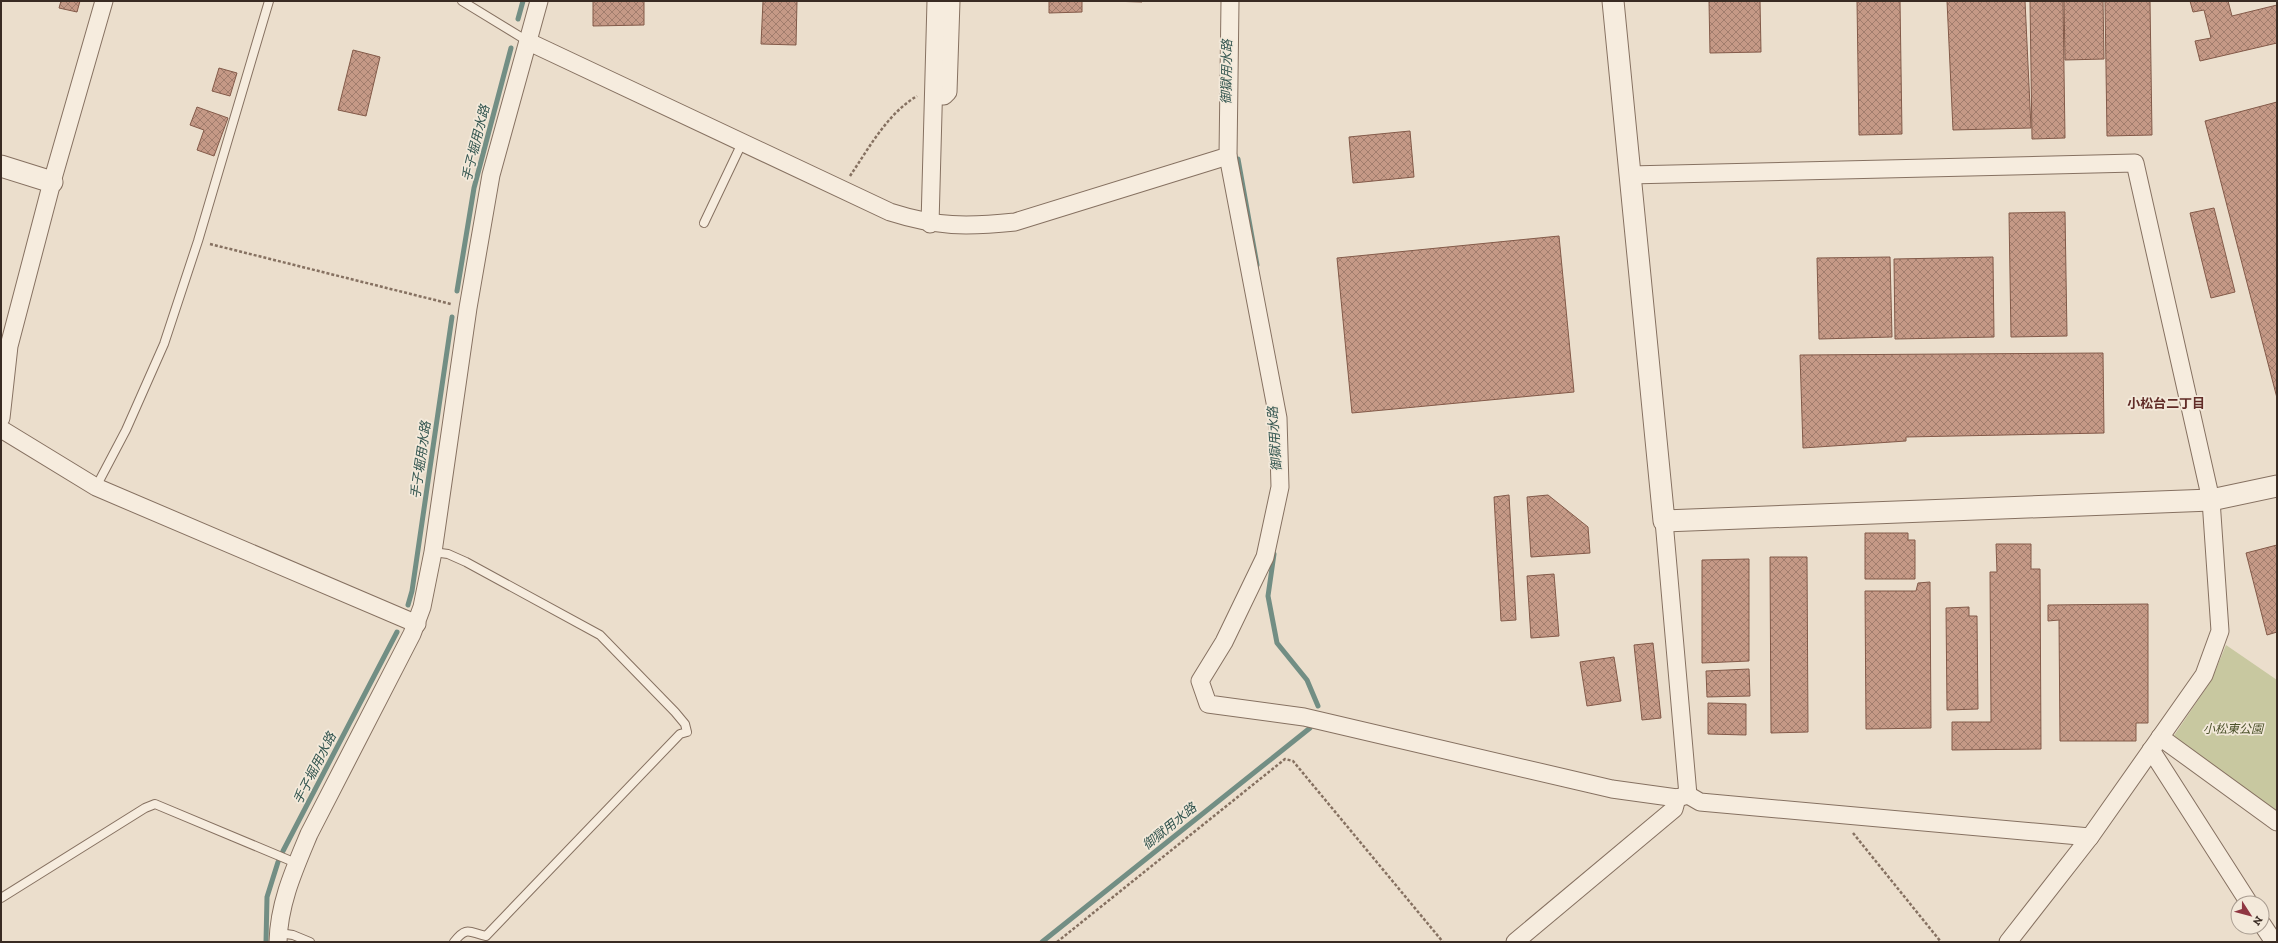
<svg xmlns="http://www.w3.org/2000/svg" width="2278" height="943" font-family="'Zilla Slab','Noto Sans JP',serif">
<style>
.green{fill:#c8c8a0}
.lines{fill:none;stroke-linecap:round;stroke-linejoin:round}
.stream{stroke:#728e84;stroke-width:5}
.building{fill:url(#building-cross-hatch);stroke:#835a49}
.service-casing{stroke:#867161;stroke-width:10}
.minor-casing{stroke:#867161;stroke-width:19}
.tertiary-casing{stroke:#867161;stroke-width:23}
.path{stroke:#867161;stroke-width:2.5;stroke-dasharray:3 2;stroke-linecap:butt}
.service{stroke:#f6ecde;stroke-width:8}
.minor{stroke:#f6ecde;stroke-width:17}
.tertiary{stroke:#f6ecde;stroke-width:21}
.labels{text-anchor:middle;stroke-width:3.5;stroke-linejoin:round;paint-order:stroke}
.park-label{font-size:12px;font-style:italic;fill:#4d532c;stroke:#f3e9da}
.water-label{font-size:13px;font-style:italic;fill:#345650;stroke:#f3e9da}
.neighbourhood-label{font-size:13px;font-weight:bold;fill:#612c27;stroke:#f3e9da}
</style>
<defs>
<pattern id="building-cross-hatch" width="8" height="8" patternUnits="userSpaceOnUse"><rect width="8" height="8" fill="#c59986"/><path d="M0 0l8 8M0 8l8-8" fill="none" stroke="#a17d6d"/></pattern>
</defs>
<rect width="100%" height="100%" fill="#ebdecc"/>
<path class="green" d="M 2226,645 L 2277,680 L 2277,815 L 2171,740 L 2211,681 Z"/>
<g class="lines">
<g class="stream">
<path d="M 518,19 L 523,1"/>
<path d="M 1238,159 L 1257,265"/>
<path d="M 457,291 L 474,188 L 511,48"/>
<path d="M 1274,554 L 1268,596 L 1277,643 L 1307,680 L 1318,706"/>
<path d="M 408,605 L 412,591 L 452,317"/>
<path d="M 283,851 L 397,632"/>
<path d="M 266,942 L 267,897 L 278,862"/>
<path d="M 1042,942 L 1310,728"/>
</g>
</g>
<g class="building">
<path d="M 61,1 L 80,1 L 77,12 L 59,8 Z"/>
<path d="M 593,1 L 644,1 L 644,25 L 593,26 Z"/>
<path d="M 763,1 L 797,1 L 796,45 L 761,44 Z"/>
<path d="M 1049,1 L 1082,1 L 1082,12 L 1049,13 Z"/>
<path d="M 1109,1 L 1142,1 L 1142,2 Z"/>
<path d="M 1709,1 L 1760,1 L 1761,52 L 1710,53 Z"/>
<path d="M 1857,1 L 1900,1 L 1902,134 L 1859,135 Z"/>
<path d="M 1947,1 L 2025,1 L 2031,128 L 1953,130 Z"/>
<path d="M 2030,1 L 2063,1 L 2065,138 L 2032,139 Z"/>
<path d="M 2064,1 L 2103,1 L 2104,59 L 2065,60 Z"/>
<path d="M 2105,1 L 2150,1 L 2152,135 L 2107,136 Z"/>
<path d="M 2190,1 L 2228,1 L 2232,16 L 2277,5 L 2277,43 L 2200,61 L 2195,41 L 2211,38 L 2204,10 L 2193,12 Z"/>
<path d="M 353,50 L 380,57 L 366,116 L 338,110 Z"/>
<path d="M 219,68 L 237,73 L 230,96 L 212,91 Z"/>
<path d="M 2277,102 L 2277,398 L 2205,121 Z"/>
<path d="M 197,107 L 228,118 L 214,156 L 197,150 L 204,130 L 190,125 Z"/>
<path d="M 1410,131 L 1414,177 L 1353,183 L 1349,137 Z"/>
<path d="M 2214,208 L 2235,292 L 2211,298 L 2190,213 Z"/>
<path d="M 2065,212 L 2067,336 L 2011,337 L 2009,213 Z"/>
<path d="M 1559,236 L 1574,392 L 1352,413 L 1337,258 Z"/>
<path d="M 1890,257 L 1892,337 L 1819,339 L 1817,258 Z"/>
<path d="M 1993,257 L 1994,337 L 1895,339 L 1894,259 Z"/>
<path d="M 2103,353 L 2104,433 L 1906,437 L 1906,441 L 1803,448 L 1800,355 Z"/>
<path d="M 1509,495 L 1516,620 L 1501,621 L 1494,497 Z"/>
<path d="M 1548,495 L 1588,527 L 1590,553 L 1531,557 L 1527,497 Z"/>
<path d="M 1865,533 L 1908,533 L 1908,540 L 1915,540 L 1915,579 L 1865,579 Z"/>
<path d="M 1996,544 L 2031,544 L 2031,569 L 2040,569 L 2041,749 L 1952,750 L 1952,722 L 1991,722 L 1990,572 L 1997,572 Z"/>
<path d="M 2277,545 L 2277,632 L 2267,635 L 2246,553 Z"/>
<path d="M 1770,557 L 1807,557 L 1808,732 L 1771,733 Z"/>
<path d="M 1749,559 L 1749,661 L 1702,663 L 1702,560 Z"/>
<path d="M 1554,574 L 1559,636 L 1531,638 L 1527,576 Z"/>
<path d="M 1930,582 L 1931,728 L 1866,729 L 1865,591 L 1916,591 L 1918,583 Z"/>
<path d="M 2148,604 L 2148,723 L 2136,723 L 2136,741 L 2060,741 L 2059,620 L 2048,621 L 2048,605 Z"/>
<path d="M 1969,607 L 1969,616 L 1977,616 L 1978,709 L 1947,710 L 1946,608 Z"/>
<path d="M 1653,643 L 1661,718 L 1642,720 L 1634,645 Z"/>
<path d="M 1614,657 L 1621,701 L 1587,706 L 1580,662 Z"/>
<path d="M 1749,669 L 1750,696 L 1707,697 L 1706,671 Z"/>
<path d="M 1708,703 L 1746,704 L 1746,735 L 1708,734 Z"/>
</g>
<g class="lines">
<g class="service-casing">
<g id="service">
<path d="M 462,1 L 529,42"/>
<path d="M 704,223 L 742,143"/>
<path d="M 96,487 L 126,430 L 164,344 L 198,241 L 269,1"/>
<path d="M 433,552 L 448,554 L 466,562 L 600,635 L 675,712 L 685,724 L 687,732 L 680,734 L 486,936 C 470,933 467,925 454,942"/>
<path d="M 1,898 L 145,808 L 155,804 L 296,863"/>
<path d="M 279,933 L 293,935 L 310,942"/>
</g>
</g>
<g class="minor-casing">
<g id="minor">
<path d="M 529,42 L 890,212 C 937,227 966,227 1015,222 L 1228,156 L 1230,1"/>
<path d="M 935,96 L 944,96 L 948,92 L 951,1"/>
<path d="M 1228,156 L 1278,418 L 1280,487 L 1265,557 L 1224,642 L 1200,681 L 1208,704 L 1304,717 L 1612,789 L 1677,798 L 1688,795"/>
<path d="M 1629,175 L 2135,163 L 2211,500 L 2220,631 L 2204,675 L 2090,837 L 1700,802 L 1688,795 L 1664,521"/>
<path d="M 930,224 L 936,1"/>
<path d="M 1,418 L 9,346 L 52,182 L 104,1"/>
<path d="M 1,429 L 96,487 L 417,624"/>
<path d="M 2160,737 L 2277,822"/>
<path d="M 2151,750 L 2249,903"/>
<path d="M 2262,924 L 2274,942"/>
<path d="M 278,942 C 279,903 294,870 309,834 L 412,634 L 422,607 L 433,552 L 468,308 L 491,175 L 539,1"/>
<path d="M 1515,942 L 1674,809 L 1677,798"/>
<path d="M 2008,942 L 2090,837"/>
</g>
</g>
<g class="tertiary-casing">
<g id="tertiary">
<path d="M 1613,1 L 1664,521 L 2211,500 L 2277,486"/>
<path d="M 1,166 L 52,182"/>
</g>
</g>
<g class="path">
<path d="M 850,176 C 869,148 887,114 917,96"/>
<path d="M 210,244 L 451,304"/>
<path d="M 1853,833 L 1941,942"/>
<path d="M 1057,942 L 1285,759 L 1293,761 L 1443,942"/>
</g>
<use href="#service" class="service"/>
<use href="#minor" class="minor"/>
<use href="#tertiary" class="tertiary"/>
</g>
<g class="labels">
<g class="park-label">
<text x="2233" y="733">小松東公園</text>
</g>
<g class="water-label">
<text transform="translate(1226 72) rotate(-89)" y="5">御獄用水路</text>
<text transform="translate(475 143) rotate(-76)" y="5">手子堀用水路</text>
<text transform="translate(1274 439) rotate(-94)" y="5">御獄用水路</text>
<text transform="translate(420 460) rotate(-82)" y="5">手子堀用水路</text>
<text transform="translate(314 768) rotate(-63)" y="5">手子堀用水路</text>
<text transform="translate(1169 826) rotate(-39)" y="5">御獄用水路</text>
</g>
<g class="neighbourhood-label">
<text x="2166" y="408">小松台二丁目</text>
</g>
</g>
<rect width="2278" height="943" fill="none" stroke="#392b23" stroke-width="4"/>
<g transform="translate(2250 915) rotate(126)"><circle r="19" fill="#f3e9da" stroke="#a99d91"/>
<path d="M0-3L7 15L0 10L-7 15Z" fill="#8f3742"/>
<text y="-6" font-size="11" font-weight="bold" text-anchor="middle" fill="#392b23">N</text>
</g>
</svg>
